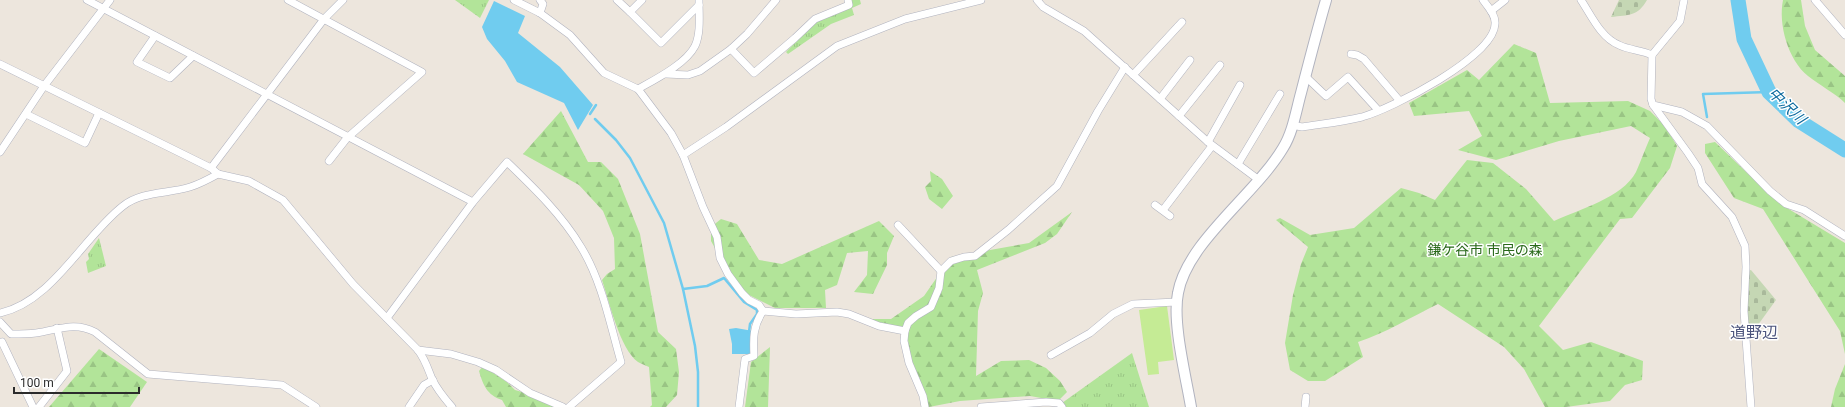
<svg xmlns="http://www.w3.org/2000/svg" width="1845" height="407" font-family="Roboto,'Noto Sans JP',sans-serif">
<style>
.grass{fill:url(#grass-tufts)}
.forest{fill:url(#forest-firs)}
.cemetery{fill:url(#cemetery-stones)}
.pitch{fill:#c5eb95}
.water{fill:#70ccef}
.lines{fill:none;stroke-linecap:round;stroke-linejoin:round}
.stream{stroke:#70ccef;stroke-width:2.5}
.river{stroke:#70ccef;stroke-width:15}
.street-casing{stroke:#b1b3bf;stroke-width:8}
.secondary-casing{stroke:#b1b3bf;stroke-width:12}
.street{stroke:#fff;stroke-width:7}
.secondary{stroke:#fff;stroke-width:10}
.labels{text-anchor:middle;stroke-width:3;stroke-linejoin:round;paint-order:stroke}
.park-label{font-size:14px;fill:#29691a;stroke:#fff}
.water-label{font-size:15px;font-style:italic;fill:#0d6a9e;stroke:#fff}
.quarter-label{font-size:16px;fill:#4b537c;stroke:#fff}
</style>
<defs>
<pattern id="grass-tufts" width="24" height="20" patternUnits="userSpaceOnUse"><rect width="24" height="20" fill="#b2e499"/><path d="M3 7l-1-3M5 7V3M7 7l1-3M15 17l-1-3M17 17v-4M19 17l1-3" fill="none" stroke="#99c484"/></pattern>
<pattern id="forest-firs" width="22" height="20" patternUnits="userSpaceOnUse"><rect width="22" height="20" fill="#b2e499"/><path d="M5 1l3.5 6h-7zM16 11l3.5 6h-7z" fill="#99c484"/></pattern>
<pattern id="cemetery-stones" width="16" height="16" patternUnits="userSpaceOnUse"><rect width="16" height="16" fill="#c5d7b4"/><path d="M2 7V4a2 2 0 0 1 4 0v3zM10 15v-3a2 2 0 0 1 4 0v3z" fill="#a9b99b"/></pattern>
</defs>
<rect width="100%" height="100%" fill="#ede6dd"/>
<g class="grass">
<path d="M 455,0 L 489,0 L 480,18 Z"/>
<path d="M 851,0 L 860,0 L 861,4 L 852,8 L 854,15 L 831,24 L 788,54 L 786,52 L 815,22 L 852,7 Z"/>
<path d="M 99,238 L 106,266 L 88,273 L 86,262 L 89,259 L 88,254 Z"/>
<path d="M 1132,353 L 1149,407 L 1066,407 L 1062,403 Z"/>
</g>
<g class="forest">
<path d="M 1783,0 L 1801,0 L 1805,26 L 1815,50 L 1845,76 L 1845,103 C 1835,93 1819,85 1808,76 C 1788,60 1778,24 1783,0 Z"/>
<path d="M 1514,44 L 1536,53 L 1550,103 L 1628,101 L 1650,111 L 1665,126 L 1677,146 L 1670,168 L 1632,218 L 1620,219 L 1539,326 L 1563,350 L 1591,342 L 1643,361 L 1642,380 L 1625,385 L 1610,401 L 1566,407 L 1545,407 L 1524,369 L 1504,347 L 1438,304 C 1411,317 1386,333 1358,342 L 1363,357 L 1325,381 L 1308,381 L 1290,370 L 1285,343 L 1293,295 L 1301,264 L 1308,247 L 1276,220 L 1280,218 L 1310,235 L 1354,228 L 1401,188 L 1419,193 L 1435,200 L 1467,160 L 1493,163 L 1526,189 L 1554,221 C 1580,209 1622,198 1636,172 C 1641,161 1645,149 1650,138 L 1631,126 L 1559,141 L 1496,160 L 1458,150 L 1482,136 L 1469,111 L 1414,116 L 1409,103 L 1467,70 L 1479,80 Z"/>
<path d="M 561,111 L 588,162 L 601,162 L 618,179 L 640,234 L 658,332 L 676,349 L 679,372 L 677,395 L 666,407 L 650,407 L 652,405 L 649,367 C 645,365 641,364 638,362 C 620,349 609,301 602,280 L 607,274 L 615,269 L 614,238 L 603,211 L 579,185 L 523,154 Z"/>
<path d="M 1715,142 L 1765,190 L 1787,208 L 1845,243 L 1845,354 L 1840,331 L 1763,209 L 1734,198 L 1705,153 L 1705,144 Z"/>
<path d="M 930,171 L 942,179 L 953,196 L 942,209 L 929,199 L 925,187 L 931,181 Z"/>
<path d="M 1072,212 L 1057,234 L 1045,243 L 977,270 L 983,293 L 978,311 L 976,376 L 1001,361 L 1029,360 L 1046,368 L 1060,381 L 1067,392 L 1058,401 L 1030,396 L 960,401 L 929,407 L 910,356 L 907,332 L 869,319 L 891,319 L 924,296 L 951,257 L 1029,243 Z"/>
<path d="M 721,219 L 737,224 L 759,260 L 782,264 L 879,221 L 894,236 L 887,253 L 887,265 L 873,294 L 854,292 L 867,275 L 868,251 L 847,253 L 837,285 L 825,290 L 826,308 L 775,308 L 747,294 L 729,273 L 711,241 L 711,227 Z"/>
<path d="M 770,347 L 768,407 L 745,407 L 751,362 Z"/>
<path d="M 99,349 L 147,382 L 130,407 L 49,407 Z"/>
<path d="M 1845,364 L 1845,407 L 1831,407 L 1835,389 Z"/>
<path d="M 483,366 L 507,382 L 515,390 L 522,392 L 555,407 L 506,407 L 502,400 C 487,395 483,385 479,371 Z"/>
</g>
<g class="cemetery">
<path d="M 1619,0 L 1647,0 C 1638,16 1629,15 1611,17 Z"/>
<path d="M 1751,270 L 1776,300 L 1750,336 L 1745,309 L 1747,271 Z"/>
</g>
<path class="pitch" d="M 1167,306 L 1174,360 L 1158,362 L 1159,374 L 1148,375 L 1139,310 Z"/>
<g class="water">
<path d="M 494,1 L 525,16 L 518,33 L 560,67 L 593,105 L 578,130 L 564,103 L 517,82 L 505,61 L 487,39 L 482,27 Z"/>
<path d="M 736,328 L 753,331 L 752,354 L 732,354 L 732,344 L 729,329 Z"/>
</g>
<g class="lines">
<g class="stream">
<path d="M 590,114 L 596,105"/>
<path d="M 1707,117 L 1703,94 L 1769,92"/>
<path d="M 595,119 L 616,140 L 630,158 L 664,223 L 683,289 L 695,346 L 698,372 L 698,407"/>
<path d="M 683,289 L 707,286 L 724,278 L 744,302 L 757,310 L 757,314 L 750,324 L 749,332"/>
</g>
<path class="river" d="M 1738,0 L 1744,39 L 1769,92 L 1799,121 L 1845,150"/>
<g class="street-casing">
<g id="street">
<path d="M 87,0 L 473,202"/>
<path d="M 288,0 L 422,72 L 347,138 L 329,161"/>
<path d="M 514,0 L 540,13 L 570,35 L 604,73 L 638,89 L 671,133 L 683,155 L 703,207 L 717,237 L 720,258 L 728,274 L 742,293 L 749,300 L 759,305 L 763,311 C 753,326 753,338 754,356 L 745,359 L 739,407"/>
<path d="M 617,0 L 630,12"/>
<path d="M 642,0 L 630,12 L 661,43 L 699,5"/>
<path d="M 1037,0 L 1043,7 L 1084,31 L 1208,142 L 1259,180"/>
<path d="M 1581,0 C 1591,15 1601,38 1619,45 C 1629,50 1641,50 1652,55 L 1651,99 L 1653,105 L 1682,112 L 1707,126 L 1770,191 L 1786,204 L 1804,210 L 1845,236"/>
<path d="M 1815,0 L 1845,35"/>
<path d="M 1491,11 L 1505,0"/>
<path d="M 540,13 L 543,4 L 540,0"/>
<path d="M 155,36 L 137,62 L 170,78 L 193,56"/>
<path d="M 731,49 L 754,73 L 795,38 L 815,19 L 849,5 L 848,0"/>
<path d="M 1351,54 L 1357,55 L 1364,59 L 1399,100"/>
<path d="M 1652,55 L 1680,21 L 1684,0"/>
<path d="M 0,64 L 211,168 L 218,174 L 249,181 L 283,200 L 353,284 L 418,350 C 425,359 428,369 432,379 C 437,389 445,399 452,407"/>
<path d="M 666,74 L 688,75 L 700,71 L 731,49 L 747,34 L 776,0"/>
<path d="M 1133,75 L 1182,22"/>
<path d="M 1305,76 L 1326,96 L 1348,77 L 1378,110"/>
<path d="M 638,89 C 654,80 686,64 695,46 C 701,33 699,15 699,0"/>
<path d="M 1160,99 L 1190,60"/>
<path d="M 1653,105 L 1688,153 L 1698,168 L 1702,184 L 1732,217 L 1745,246 L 1746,267 L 1744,311 L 1751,407"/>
<path d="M 26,114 L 85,143 L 99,113"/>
<path d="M 1179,116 L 1220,65"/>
<path d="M 1292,125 L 1302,127 C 1321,124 1342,122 1362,117 C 1391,109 1494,57 1495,24 C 1496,15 1488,7 1483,0"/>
<path d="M 1208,142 L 1240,85"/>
<path d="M 0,152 L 44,86 L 110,0"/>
<path d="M 683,155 L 726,127 L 837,46 L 905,19 L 981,0"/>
<path d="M 1238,164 L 1280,94"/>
<path d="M 211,168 L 324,19 L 343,0"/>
<path d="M 1155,205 L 1170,216"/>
<path d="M 1163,210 L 1212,146"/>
<path d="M 898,225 L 941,271"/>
<path d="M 763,311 L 796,314 L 837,312 L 849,314 L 879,326 L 905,331"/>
<path d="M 0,313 C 52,302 83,237 123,206 C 142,191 168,194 190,187 C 200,184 209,179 218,174"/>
<path d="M 387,318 L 473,202 L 507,162 C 534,188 562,215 581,247 C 602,281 610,324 621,362 L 569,407"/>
<path d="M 0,322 L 11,334 C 19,334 28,334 36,333 C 58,330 74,321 95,332 L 148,374 L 282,385 L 316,407"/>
<path d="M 2,342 L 33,407"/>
<path d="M 418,350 L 451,354 L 478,362 L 496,370 L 530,393 L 563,407"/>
<path d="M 1051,355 L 1090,333 L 1113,314 L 1133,304 L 1177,302"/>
<path d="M 39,407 L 67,371 L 57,328"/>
<path d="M 409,407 L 424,385 L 433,380"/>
<path d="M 925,407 L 923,396 L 909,363 L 904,341 L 905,331 L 908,323 L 916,316 L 931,307 L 939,288 L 941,271 L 951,261 L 964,257 L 975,256 L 1008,230 L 1057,186 L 1098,111 L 1125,67"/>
<path d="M 981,407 L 1046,402 L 1059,403 L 1062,407"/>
<path d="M 1305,407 L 1306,397"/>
</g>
</g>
<g class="secondary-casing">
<path id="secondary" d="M 1191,407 C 1186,377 1172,322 1178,293 C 1187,242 1255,195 1283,148 C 1293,132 1296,111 1301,93 C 1309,62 1317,31 1326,0"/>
</g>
<use href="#street" class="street"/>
<use href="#secondary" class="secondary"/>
</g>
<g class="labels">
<g class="park-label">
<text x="1485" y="255">鎌ケ谷市 市民の森</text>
</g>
<g class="water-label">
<text transform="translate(1787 106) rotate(44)" y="5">中沢川</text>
</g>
<g class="quarter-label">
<text x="1754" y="338">道野辺</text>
</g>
</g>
<path d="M14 387v6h125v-6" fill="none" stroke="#2b2b2b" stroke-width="2"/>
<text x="20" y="387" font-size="12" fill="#2b2b2b" stroke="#ffffff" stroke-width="3" paint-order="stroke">100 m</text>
</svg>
